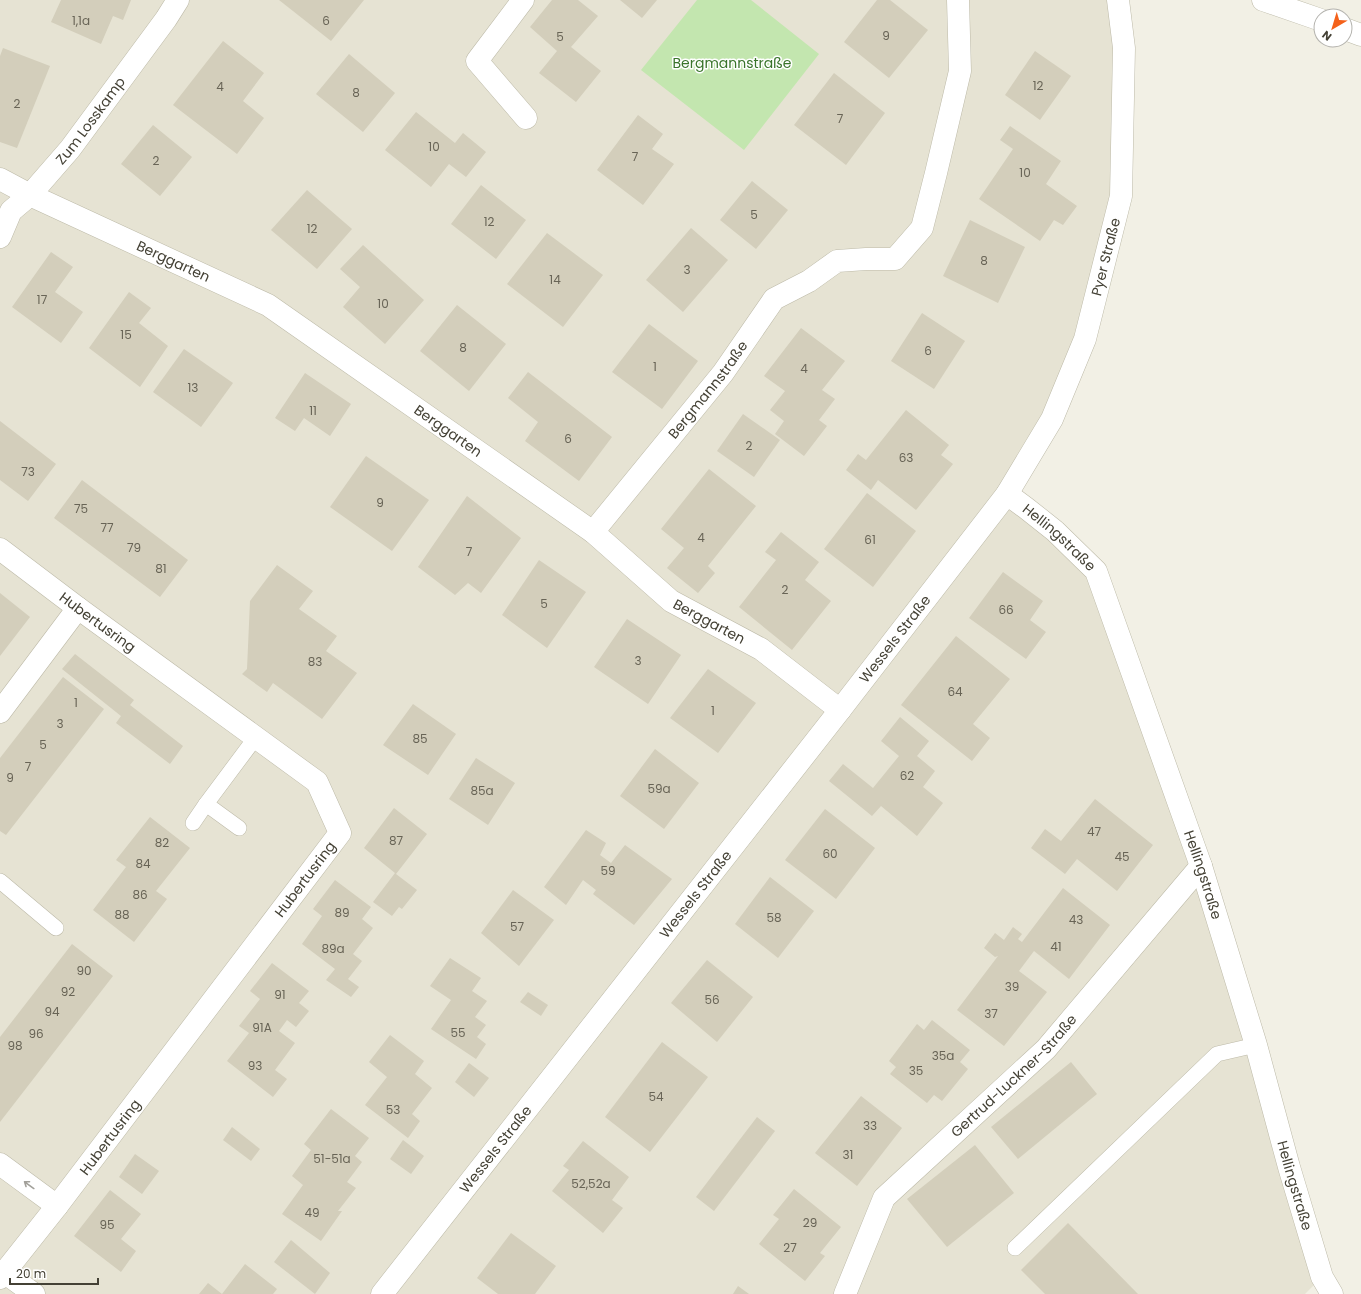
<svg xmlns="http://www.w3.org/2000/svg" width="1361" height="1294" font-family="Poppins,sans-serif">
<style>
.residential{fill:#e6e3d3}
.green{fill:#c3e6af}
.building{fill:#d3cebb}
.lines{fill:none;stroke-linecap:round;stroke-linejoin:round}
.service-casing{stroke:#bdbaa8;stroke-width:16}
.minor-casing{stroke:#bdbaa8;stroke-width:23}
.service{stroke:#fff;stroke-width:15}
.minor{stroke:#fff;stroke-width:22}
.oneway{stroke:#a2a09a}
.labels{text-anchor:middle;stroke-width:3;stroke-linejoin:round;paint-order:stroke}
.number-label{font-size:12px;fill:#686456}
.park-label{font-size:14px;fill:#39742a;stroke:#fff}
.street-label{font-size:14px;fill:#444135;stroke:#fff}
</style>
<rect width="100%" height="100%" fill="#f2f0e5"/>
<path class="residential" d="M 0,0 L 1118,0 L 1121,196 L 1085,339 L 1007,494 L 1096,571 L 1322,1277 L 1305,1294 L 0,1294 Z"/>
<path class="green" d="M 697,0 L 751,0 L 819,54 L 744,150 L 641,70 Z"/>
<g class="building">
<path d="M 61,0 L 131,0 L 123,20 L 113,16 L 101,44 L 51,22 Z"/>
<path d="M 279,0 L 364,0 L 331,41 Z"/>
<path d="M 552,0 L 578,0 L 598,16 L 571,47 L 601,71 L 576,102 L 539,73 L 557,51 L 530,27 Z"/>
<path d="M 620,0 L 657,0 L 642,18 Z"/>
<path d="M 877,0 L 890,0 L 928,30 L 889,78 L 844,42 Z"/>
<path d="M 223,41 L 264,73 L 243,101 L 264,118 L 237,154 L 173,105 Z"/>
<path d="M 3,48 L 50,66 L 17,148 L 0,142 L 0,56 Z"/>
<path d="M 1035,51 L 1071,76 L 1040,120 L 1005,95 Z"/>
<path d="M 349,54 L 395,93 L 363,132 L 316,94 Z"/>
<path d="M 834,73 L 885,113 L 846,165 L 794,125 Z"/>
<path d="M 416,112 L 455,143 L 463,133 L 486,152 L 466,177 L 449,164 L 431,187 L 385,150 Z"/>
<path d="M 638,115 L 663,134 L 652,149 L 674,164 L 643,205 L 597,170 Z"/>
<path d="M 153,125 L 192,157 L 160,196 L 121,164 Z"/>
<path d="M 1010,126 L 1061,161 L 1046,184 L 1077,206 L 1063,225 L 1054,220 L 1040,241 L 979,199 L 1013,149 L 1000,140 Z"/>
<path d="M 752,181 L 788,210 L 756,249 L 720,220 Z"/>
<path d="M 481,185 L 526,220 L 496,259 L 451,224 Z"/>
<path d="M 307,190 L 352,229 L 317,269 L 271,230 Z"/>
<path d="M 970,220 L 1025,247 L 998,303 L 943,276 Z"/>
<path d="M 691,228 L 728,260 L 683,312 L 646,280 Z"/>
<path d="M 547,233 L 603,275 L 563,327 L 507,284 Z"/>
<path d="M 363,245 L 424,300 L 385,344 L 343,307 L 360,287 L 340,269 Z"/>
<path d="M 51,252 L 73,267 L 55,292 L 83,312 L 61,343 L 12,307 Z"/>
<path d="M 129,292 L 151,308 L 139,323 L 168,346 L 140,387 L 89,348 Z"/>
<path d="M 457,305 L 506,344 L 469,391 L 420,351 Z"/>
<path d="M 922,313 L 965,341 L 934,389 L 891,361 Z"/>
<path d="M 649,324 L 698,361 L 662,409 L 612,372 Z"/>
<path d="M 801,328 L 845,361 L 822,390 L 835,399 L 819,420 L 827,426 L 804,456 L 775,434 L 784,421 L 770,410 L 785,391 L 764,376 Z"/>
<path d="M 184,349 L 233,383 L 201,427 L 153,392 Z"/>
<path d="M 528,372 L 612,437 L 579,481 L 525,441 L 538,422 L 508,398 Z"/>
<path d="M 305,373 L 351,404 L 330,436 L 304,418 L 295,431 L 275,418 Z"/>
<path d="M 906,410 L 949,445 L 941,455 L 953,464 L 916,510 L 878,480 L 871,490 L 846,470 L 858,454 L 866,460 Z"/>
<path d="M 743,414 L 780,440 L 754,477 L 717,451 Z"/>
<path d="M 0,421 L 56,464 L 28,501 L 0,480 Z"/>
<path d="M 366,456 L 429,500 L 392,551 L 330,507 Z"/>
<path d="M 709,469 L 756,506 L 708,566 L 715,573 L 698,593 L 667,568 L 684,548 L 661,529 Z"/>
<path d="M 82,480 L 188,560 L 160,597 L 54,518 Z"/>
<path d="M 867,493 L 916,531 L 873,587 L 824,549 Z"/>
<path d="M 467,496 L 521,538 L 481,593 L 468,583 L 455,595 L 418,567 Z"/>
<path d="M 781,532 L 819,562 L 805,580 L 831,601 L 792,650 L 739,607 L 776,560 L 765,552 Z"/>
<path d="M 539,560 L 586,592 L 547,648 L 502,615 Z"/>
<path d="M 277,565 L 313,591 L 299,609 L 337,636 L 326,651 L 357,673 L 322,719 L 273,683 L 267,692 L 242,674 L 247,669 L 250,601 Z"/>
<path d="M 1003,572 L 1043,601 L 1030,620 L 1046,632 L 1026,659 L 969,618 Z"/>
<path d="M 0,593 L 30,617 L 0,656 Z"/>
<path d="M 627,619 L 681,655 L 648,704 L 594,667 Z"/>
<path d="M 956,636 L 1010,679 L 973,724 L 990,738 L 972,761 L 901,705 Z"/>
<path d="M 75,654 L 134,700 L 130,705 L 183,746 L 170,764 L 116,723 L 121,716 L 62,669 Z"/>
<path d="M 708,669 L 756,703 L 718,753 L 670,718 Z"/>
<path d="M 63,677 L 104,709 L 6,835 L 0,831 L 0,758 Z"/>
<path d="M 413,704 L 456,734 L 428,775 L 383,745 Z"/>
<path d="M 900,717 L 929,741 L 917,756 L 935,771 L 923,787 L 943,803 L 917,836 L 881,806 L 872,816 L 829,781 L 843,764 L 873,788 L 899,756 L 881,741 Z"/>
<path d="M 655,749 L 699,783 L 664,829 L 620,796 Z"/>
<path d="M 476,758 L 515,783 L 488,825 L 449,799 Z"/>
<path d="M 1095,799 L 1153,845 L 1117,891 L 1077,859 L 1065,874 L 1031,848 L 1045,829 L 1061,841 Z"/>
<path d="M 394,808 L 427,834 L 396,874 L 417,890 L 402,909 L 399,907 L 392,916 L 373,902 L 395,873 L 364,848 Z"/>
<path d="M 825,809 L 875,848 L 836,899 L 785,860 Z"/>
<path d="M 150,817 L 190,848 L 156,891 L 167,899 L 134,942 L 93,910 L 126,867 L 116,860 Z"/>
<path d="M 586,830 L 606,843 L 600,855 L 611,863 L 625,845 L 672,879 L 634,925 L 593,894 L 596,890 L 583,880 L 566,905 L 544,887 Z"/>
<path d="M 770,877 L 814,911 L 778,958 L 735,924 Z"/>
<path d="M 335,880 L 371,907 L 362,919 L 373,928 L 353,954 L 362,961 L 348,979 L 359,987 L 351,997 L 326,980 L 335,969 L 302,944 L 322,916 L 313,909 Z"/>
<path d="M 1063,888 L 1110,925 L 1069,979 L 1034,951 L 1019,971 L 1047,992 L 1004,1046 L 957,1010 L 998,956 L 995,957 L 984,948 L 995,933 L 1004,940 L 1013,927 L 1022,934 L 1018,939 L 1022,942 Z"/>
<path d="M 513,890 L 554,920 L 519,966 L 481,933 Z"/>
<path d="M 72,944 L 113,976 L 0,1122 L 0,1037 Z"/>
<path d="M 450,958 L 481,978 L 472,991 L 487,1001 L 475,1017 L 486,1025 L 477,1037 L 486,1044 L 476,1059 L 431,1029 L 451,1000 L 430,986 Z"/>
<path d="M 707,960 L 753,997 L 717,1042 L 671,1003 Z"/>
<path d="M 272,963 L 309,991 L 299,1003 L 309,1011 L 296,1027 L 287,1020 L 279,1031 L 295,1043 L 275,1070 L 287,1079 L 273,1097 L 227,1061 L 249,1033 L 239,1026 L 260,999 L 250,991 Z"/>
<path d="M 528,992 L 548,1005 L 541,1016 L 520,1002 Z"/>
<path d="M 932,1020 L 970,1050 L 960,1062 L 968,1069 L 942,1101 L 934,1095 L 927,1103 L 890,1074 L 896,1067 L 889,1061 L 917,1024 L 924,1030 Z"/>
<path d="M 390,1035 L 424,1061 L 415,1074 L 432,1088 L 412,1114 L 420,1121 L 408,1138 L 365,1105 L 387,1077 L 369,1062 Z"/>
<path d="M 662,1042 L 708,1077 L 650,1152 L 605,1117 Z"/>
<path d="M 1071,1062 L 1097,1094 L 1018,1159 L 991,1127 Z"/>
<path d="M 469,1063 L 489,1078 L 474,1097 L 455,1082 Z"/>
<path d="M 861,1096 L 902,1128 L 857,1186 L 815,1153 Z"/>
<path d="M 331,1109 L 369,1138 L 355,1156 L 362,1162 L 347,1182 L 356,1188 L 338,1211 L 342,1211 L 321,1241 L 282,1214 L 303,1185 L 292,1176 L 311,1150 L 304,1144 Z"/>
<path d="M 757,1117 L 775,1131 L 714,1211 L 696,1197 Z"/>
<path d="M 232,1127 L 260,1149 L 251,1161 L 223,1140 Z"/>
<path d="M 403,1140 L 424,1156 L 411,1174 L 390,1159 Z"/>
<path d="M 583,1141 L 629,1177 L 612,1200 L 623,1208 L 603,1233 L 552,1191 L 569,1170 L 563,1166 Z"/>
<path d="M 975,1145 L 1014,1193 L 947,1247 L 907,1199 Z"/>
<path d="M 135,1154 L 159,1171 L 142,1194 L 119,1177 Z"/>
<path d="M 794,1189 L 841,1227 L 820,1253 L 825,1256 L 805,1281 L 759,1244 L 779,1219 L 773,1215 Z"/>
<path d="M 110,1190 L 141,1214 L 121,1239 L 136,1251 L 121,1272 L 74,1236 Z"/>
<path d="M 1068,1223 L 1138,1294 L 1045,1294 L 1021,1270 Z"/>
<path d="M 511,1233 L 556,1266 L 535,1294 L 498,1294 L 477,1278 Z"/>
<path d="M 291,1240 L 330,1273 L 315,1294 L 274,1262 Z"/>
<path d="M 245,1264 L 277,1289 L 273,1294 L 199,1294 L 208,1283 L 222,1294 Z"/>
<path d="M 738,1286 L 749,1294 L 733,1294 Z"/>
</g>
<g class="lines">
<g class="service-casing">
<g id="service">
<path d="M 193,823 L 206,804"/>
<path d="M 239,828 L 206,804 L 256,737"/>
<path d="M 0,881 L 56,928"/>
<path d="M 1015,1248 L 1217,1054 L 1256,1045"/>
</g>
</g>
<g class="minor-casing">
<g id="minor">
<path d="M 523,0 L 477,61 L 526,118"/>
<path d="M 1263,0 L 1321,20"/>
<path d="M 1345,29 L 1361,35"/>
<path id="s1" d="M 0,179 L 30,195 L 268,305 L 593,532 L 671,601 L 761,649 L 840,710"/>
<path id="s2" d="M 0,237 L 11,211 L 30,195 L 70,149 L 166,19 L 178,0"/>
<path id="s3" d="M 1007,494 L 1026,508 L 1055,531 L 1096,571 L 1201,866 L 1256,1045 L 1289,1167 L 1322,1277 L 1332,1294"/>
<path id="s4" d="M 593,532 L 723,373 L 774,299 L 809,281 L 837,261 L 866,259 L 895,259 L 922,228 L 936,173 L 960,71 L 958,0"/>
<path id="s5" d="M 0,549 L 78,608 L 317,782 L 340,833 L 57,1206 L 0,1278"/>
<path d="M 0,712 L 78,608"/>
<path d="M 0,1164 L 57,1206"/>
<path d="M 4,1272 L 34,1294"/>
<path id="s6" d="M 382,1294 L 840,710 L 1007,494 L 1052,419 L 1085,339 L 1121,196 L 1124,48 L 1118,0"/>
<path id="s7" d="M 845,1294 L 884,1198 L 1046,1049 L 1201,866"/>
</g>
</g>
<use href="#service" class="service"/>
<use href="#minor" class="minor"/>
</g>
<defs><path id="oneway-shaft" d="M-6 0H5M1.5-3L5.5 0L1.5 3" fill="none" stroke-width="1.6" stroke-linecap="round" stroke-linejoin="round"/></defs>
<use class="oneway" href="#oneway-shaft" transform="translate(29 1185) rotate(-144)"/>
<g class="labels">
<g class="number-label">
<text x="81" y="25">1,1a</text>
<text x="326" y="25">6</text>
<text x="886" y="40">9</text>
<text x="560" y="41">5</text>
<text x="1038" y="90">12</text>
<text x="220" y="91">4</text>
<text x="356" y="97">8</text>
<text x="17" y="108">2</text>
<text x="840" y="123">7</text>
<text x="434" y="151">10</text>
<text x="635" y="161">7</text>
<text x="156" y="165">2</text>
<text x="1025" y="177">10</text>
<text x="754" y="219">5</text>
<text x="489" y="226">12</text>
<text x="312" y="233">12</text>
<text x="984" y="265">8</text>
<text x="687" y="274">3</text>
<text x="555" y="284">14</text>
<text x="42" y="304">17</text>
<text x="383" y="308">10</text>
<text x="126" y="339">15</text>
<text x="463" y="352">8</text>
<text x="928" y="355">6</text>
<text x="655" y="371">1</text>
<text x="804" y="373">4</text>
<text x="193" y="392">13</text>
<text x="313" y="415">11</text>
<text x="568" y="443">6</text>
<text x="749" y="450">2</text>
<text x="906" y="462">63</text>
<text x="28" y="476">73</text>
<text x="380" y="507">9</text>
<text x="81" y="513">75</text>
<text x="107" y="532">77</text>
<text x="701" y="542">4</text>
<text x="870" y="544">61</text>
<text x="134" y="552">79</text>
<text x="469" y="556">7</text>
<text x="161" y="573">81</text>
<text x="785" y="594">2</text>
<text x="544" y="608">5</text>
<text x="1006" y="614">66</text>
<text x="638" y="665">3</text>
<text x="315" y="666">83</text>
<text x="955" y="696">64</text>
<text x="76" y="707">1</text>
<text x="713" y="715">1</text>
<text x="60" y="728">3</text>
<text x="420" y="743">85</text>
<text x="43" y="749">5</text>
<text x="28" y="771">7</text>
<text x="907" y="780">62</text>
<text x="10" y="782">9</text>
<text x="659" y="793">59a</text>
<text x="482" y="795">85a</text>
<text x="1094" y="836">47</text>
<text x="396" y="845">87</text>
<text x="162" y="847">82</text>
<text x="830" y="858">60</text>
<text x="1122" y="861">45</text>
<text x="143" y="868">84</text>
<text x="608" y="875">59</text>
<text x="140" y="899">86</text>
<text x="342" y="917">89</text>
<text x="122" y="919">88</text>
<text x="774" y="922">58</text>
<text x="1076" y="924">43</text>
<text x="517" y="931">57</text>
<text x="1056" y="951">41</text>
<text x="333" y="953">89a</text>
<text x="84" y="975">90</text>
<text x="1012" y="991">39</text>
<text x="68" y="996">92</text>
<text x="280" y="999">91</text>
<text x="712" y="1004">56</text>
<text x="52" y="1016">94</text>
<text x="991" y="1018">37</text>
<text x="262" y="1032">91A</text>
<text x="458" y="1037">55</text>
<text x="36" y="1038">96</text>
<text x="15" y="1050">98</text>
<text x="943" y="1060">35a</text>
<text x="255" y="1070">93</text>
<text x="916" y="1075">35</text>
<text x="656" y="1101">54</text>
<text x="393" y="1114">53</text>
<text x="870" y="1130">33</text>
<text x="848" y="1159">31</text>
<text x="332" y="1163">51-51a</text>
<text x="591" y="1188">52,52a</text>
<text x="312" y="1217">49</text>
<text x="810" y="1227">29</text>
<text x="107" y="1229">95</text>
<text x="790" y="1252">27</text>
</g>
<g class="park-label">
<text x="732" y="68">Bergmannstraße</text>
</g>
<g class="street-label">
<text dy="5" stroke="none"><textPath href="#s2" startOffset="149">Zum Losskamp</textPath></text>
<text dy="5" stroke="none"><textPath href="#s6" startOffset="1274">Pyer Straße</textPath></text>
<text dy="5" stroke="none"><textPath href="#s1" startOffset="192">Berggarten</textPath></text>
<text dy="5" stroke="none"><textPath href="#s4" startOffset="183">Bergmannstraße</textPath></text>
<text dy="5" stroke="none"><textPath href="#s1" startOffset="516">Berggarten</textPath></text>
<text dy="5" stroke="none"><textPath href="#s3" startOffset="68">Hellingstraße</textPath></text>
<text dy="5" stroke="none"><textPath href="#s1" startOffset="840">Berggarten</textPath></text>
<text dy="5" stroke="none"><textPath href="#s5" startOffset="122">Hubertusring</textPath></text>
<text dy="5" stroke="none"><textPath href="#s6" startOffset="832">Wessels Straße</textPath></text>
<text dy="5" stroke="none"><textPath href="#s3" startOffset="440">Hellingstraße</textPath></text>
<text transform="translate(305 879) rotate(-53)" y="5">Hubertusring</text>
<text dy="5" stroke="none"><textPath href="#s6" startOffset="508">Wessels Straße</textPath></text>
<text dy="5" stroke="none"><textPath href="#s7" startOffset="282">Gertrud-Luckner-Straße</textPath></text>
<text transform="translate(110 1137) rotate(-53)" y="5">Hubertusring</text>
<text dy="5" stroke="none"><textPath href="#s6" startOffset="184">Wessels Straße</textPath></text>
<text dy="5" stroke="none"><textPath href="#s3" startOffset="764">Hellingstraße</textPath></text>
</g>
</g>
<g transform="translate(1333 28) rotate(218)"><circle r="19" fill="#ffffff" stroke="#b4b3ae"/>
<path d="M0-3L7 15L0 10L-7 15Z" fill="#f4611a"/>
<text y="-6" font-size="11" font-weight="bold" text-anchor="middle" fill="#444135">N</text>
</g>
<path d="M10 1278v6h88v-6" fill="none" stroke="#444135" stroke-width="2"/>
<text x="16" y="1278" font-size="12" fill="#444135" stroke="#ffffff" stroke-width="3" paint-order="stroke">20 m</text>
</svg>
